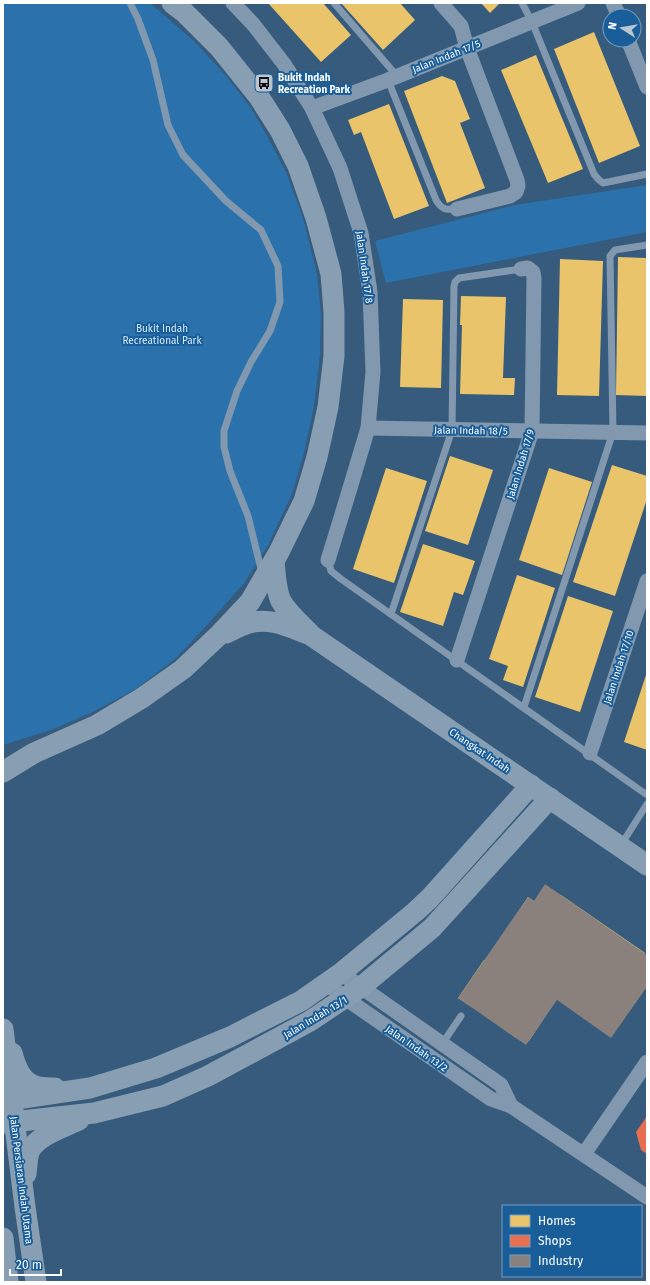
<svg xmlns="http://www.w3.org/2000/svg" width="650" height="1285" font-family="'Fira Sans',sans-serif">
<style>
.green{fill:#2b72ad}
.homes{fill:#e9c46a}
.shops{fill:#e76f51}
.industry{fill:#8a817c}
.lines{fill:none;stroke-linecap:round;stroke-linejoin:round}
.lane{stroke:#8198ae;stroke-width:7}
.street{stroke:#8198ae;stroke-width:15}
.secondary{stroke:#889eb2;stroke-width:21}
.labels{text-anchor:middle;stroke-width:4;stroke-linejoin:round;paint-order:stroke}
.street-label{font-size:10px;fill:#fff;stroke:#195d99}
.poi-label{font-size:10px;font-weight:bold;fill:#fff;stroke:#195d99;text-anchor:start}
.park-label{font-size:10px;fill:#d6ebfc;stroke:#195d99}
</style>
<rect width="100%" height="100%" fill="#365b7c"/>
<g class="green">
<path d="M 3,3 L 150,3 L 194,41 L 227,77 L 251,108 L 267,136 L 286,172 L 303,218 L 317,274 L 321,314 L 320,355 L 314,406 L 304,453 L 292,494 L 268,545 L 245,582 L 207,625 L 175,659 L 137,688 L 93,712 L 51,730 L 3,745 Z"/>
<path d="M 647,185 L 647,232 L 386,283 L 375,241 L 515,205 Z"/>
</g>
<g class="homes">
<path d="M 268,3 L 323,3 L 351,35 L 321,62 Z"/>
<path d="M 341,3 L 400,3 L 415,20 L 383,50 Z"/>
<path d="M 481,3 L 500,3 L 490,13 Z"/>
<path d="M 594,32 L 640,146 L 599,163 L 554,49 Z"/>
<path d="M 536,55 L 583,169 L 548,183 L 501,70 Z"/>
<path d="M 442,76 L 455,81 L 470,119 L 460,123 L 485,188 L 447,203 L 404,91 Z"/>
<path d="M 389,104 L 429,206 L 394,219 L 361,132 L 354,135 L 348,120 Z"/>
<path d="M 618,257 L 647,258 L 647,396 L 616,395 Z"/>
<path d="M 560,259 L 603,261 L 599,396 L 557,395 Z"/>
<path d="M 461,296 L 506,297 L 503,378 L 515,378 L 514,395 L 460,394 L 462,325 L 460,325 Z"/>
<path d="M 403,299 L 443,300 L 441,388 L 400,387 Z"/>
<path d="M 450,456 L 493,470 L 468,545 L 425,531 Z"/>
<path d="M 612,465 L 647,476 L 647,499 L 615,596 L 573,582 Z"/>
<path d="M 386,468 L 427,481 L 394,583 L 353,569 Z"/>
<path d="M 549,468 L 592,482 L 562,575 L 519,560 Z"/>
<path d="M 423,544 L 475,561 L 463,595 L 454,592 L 443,626 L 400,612 Z"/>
<path d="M 517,575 L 555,588 L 523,687 L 503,680 L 508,666 L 489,659 Z"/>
<path d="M 568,596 L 613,611 L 580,712 L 535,697 Z"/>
<path d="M 647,672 L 647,750 L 624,742 Z"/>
<path d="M 561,895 L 645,953 L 633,969 L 637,973 L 640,969 L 647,973 L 647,986 L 619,1026 L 607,1018 L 609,1014 L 603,1009 L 608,1001 L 604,998 L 610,990 L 603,985 L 613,971 L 579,947 L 569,962 L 562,957 L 558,963 L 540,951 L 531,963 L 544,973 L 546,970 L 558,979 L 550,991 L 548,990 L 547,993 L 550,995 L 545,1002 L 531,992 L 525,1001 L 509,990 L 508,993 L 544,1018 L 529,1041 L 518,1034 L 516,1038 L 505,1030 L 510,1022 L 495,1012 L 501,1004 L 490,997 L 485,1004 L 478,1000 L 473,1008 L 458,998 L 484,960 L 487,962 L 496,948 L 494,947 L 528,897 L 543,907 L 539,912 L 545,916 L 540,923 L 545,927 L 553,914 L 547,910 L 555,899 L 557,901 Z"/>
</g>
<path class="shops" d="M 647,1116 L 647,1154 L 641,1150 L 636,1132 Z"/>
<path class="industry" d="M 545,884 L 647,955 L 647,986 L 611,1038 L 557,1000 L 526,1045 L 458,998 L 528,897 L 534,901 Z"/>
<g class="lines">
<g class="lane">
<path d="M 130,3 L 138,19 L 153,60 L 168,125 L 183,155 L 226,201 L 261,230 L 278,266 L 280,302 L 270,331 L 251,362 L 237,391 L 224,431 L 224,447 L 230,471 L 248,516 L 262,573"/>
<path d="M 334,3 L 397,76"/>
<path d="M 522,3 L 532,22 L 594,174 L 598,179 L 603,183 L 647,174"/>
<path d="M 388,80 L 436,200 C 442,210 446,210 457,209"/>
<path d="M 328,560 L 331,571 L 341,579 L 647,795"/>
<path d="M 391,614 L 452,430 L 454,286 L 455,282 L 459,278 L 521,269"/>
<path d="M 524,707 L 613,432 L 610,256 L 615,250 L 647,245"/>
<path d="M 621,845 L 647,804"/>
<path d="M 442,1044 L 461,1016"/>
</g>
<g class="street">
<path d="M 233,3 L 253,24 L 284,64 L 312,108 L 340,168 L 361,233 L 370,292 L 373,372 L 368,428 L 347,498 L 328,560"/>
<path d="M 441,3 L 461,26 L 467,48 L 517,180 L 518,186 L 516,192 L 510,196 L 457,209"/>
<path d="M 613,3 L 619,16"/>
<path d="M 628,40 L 647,87"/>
<path d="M 312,108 L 388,80 L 578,3"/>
<path d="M 368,428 L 647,433"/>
<path d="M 457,660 L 532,431 L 534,278 L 533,272 L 528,268 L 521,269"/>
<path d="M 590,753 L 647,581"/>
<path d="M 341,973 L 501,1085 L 511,1106"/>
<path d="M 326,983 L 345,998 L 491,1099 L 511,1106 L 647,1197"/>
<path d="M 584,1154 L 647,1062"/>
</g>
<g class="secondary">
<path d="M 274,561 C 275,572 276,591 281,601 C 288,614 302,625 312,636 L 647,865"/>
<path d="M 226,633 C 233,630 241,625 249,623 C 270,617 289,627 308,634"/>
<path d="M 3,772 L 34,753 L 97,725 L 142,698 L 183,669 L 218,636 L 250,602 L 279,552 L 304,501 L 317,457 L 328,407 L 334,356 L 334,312 L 331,274 L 316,218 L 298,166 L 280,130 L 259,97 L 219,47 L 184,12 L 172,3"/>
<path d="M 3,1029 L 25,1207 L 36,1282"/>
<path d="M 12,1053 C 16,1068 22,1084 39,1087 C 44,1088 50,1088 55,1088"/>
<path d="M 3,1101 L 90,1088 L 156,1068 L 230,1037 L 301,1001 L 341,973 L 415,912 L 430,898 L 531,785"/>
<path d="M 3,1123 L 94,1113 L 163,1096 L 208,1076 L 310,1021 L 361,987 L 432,928 L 550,798"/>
<path d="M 26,1174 C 27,1167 27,1159 29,1152 C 36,1136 64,1127 79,1120"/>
<path d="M 3,1238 L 8,1282"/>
</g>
</g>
<defs>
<g id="bus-square" transform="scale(1)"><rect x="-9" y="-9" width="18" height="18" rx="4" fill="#b9c6d1" stroke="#195d99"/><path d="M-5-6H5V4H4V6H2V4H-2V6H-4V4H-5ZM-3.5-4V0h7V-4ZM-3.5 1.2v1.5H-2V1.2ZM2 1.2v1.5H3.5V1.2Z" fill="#111"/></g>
</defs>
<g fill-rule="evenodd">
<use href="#bus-square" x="264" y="83"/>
</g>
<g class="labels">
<g class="street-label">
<text transform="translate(446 56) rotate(-22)" y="4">Jalan Indah 17/5</text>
<text transform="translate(365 267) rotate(82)" y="4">Jalan Indah 17/8</text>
<text transform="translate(471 430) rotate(1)" y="4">Jalan Indah 18/5</text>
<text transform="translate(520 464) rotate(-73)" y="4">Jalan Indah 17/9</text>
<text transform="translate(618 667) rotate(-72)" y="4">Jalan Indah 17/10</text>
<text transform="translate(480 750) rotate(34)" y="4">Changkat Indah</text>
<text transform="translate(315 1017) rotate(-31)" y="4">Jalan Indah 13/1</text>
<text transform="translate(417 1048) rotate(35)" y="4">Jalan Indah 13/2</text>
<text transform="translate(22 1180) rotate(83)" y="4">Jalan Persiaran Indah Utama</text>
</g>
<g class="poi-label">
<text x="278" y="81">Bukit Indah<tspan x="278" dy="12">Recreation Park</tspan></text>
</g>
<g class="park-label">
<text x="162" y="332">Bukit Indah<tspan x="162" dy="12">Recreational Park</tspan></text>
</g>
</g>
<rect width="650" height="1285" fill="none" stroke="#ffffff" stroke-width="8"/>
<rect x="502" y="1205" width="140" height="72" fill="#195d99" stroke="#759ec2"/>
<rect x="510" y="1215" width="20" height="12" fill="#e9c46a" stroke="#759ec2"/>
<text x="538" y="1225" font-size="12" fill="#ffffff">Homes</text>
<rect x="510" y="1235" width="20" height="12" fill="#e76f51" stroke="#759ec2"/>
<text x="538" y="1245" font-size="12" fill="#ffffff">Shops</text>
<rect x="510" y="1255" width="20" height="12" fill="#8a817c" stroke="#759ec2"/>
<text x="538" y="1265" font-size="12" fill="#ffffff">Industry</text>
<g transform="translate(622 28) rotate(282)"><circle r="19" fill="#195d99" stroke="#759ec2"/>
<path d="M0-3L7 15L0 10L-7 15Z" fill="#b9c6d1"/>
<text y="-6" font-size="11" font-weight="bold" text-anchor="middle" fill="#ffffff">N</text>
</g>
<path d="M10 1269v6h51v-6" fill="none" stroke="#ffffff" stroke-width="2"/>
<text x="16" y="1269" font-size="12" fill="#ffffff" stroke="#195d99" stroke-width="3" paint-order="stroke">20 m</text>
</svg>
